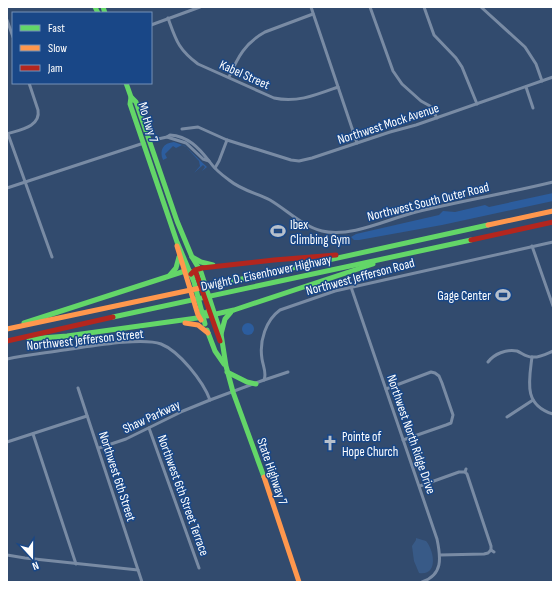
<svg xmlns="http://www.w3.org/2000/svg" width="560" height="589" font-family="'Sofia Sans Condensed',sans-serif">
<style>
.green{fill:#2c5d9e}
.water{fill:#385a87}
.lines{fill:none;stroke-linecap:round;stroke-linejoin:round}
.street{stroke:#798ba4;stroke-width:3}
.fast{stroke:#63d668;stroke-width:5}
.slow{stroke:#ff974d;stroke-width:5}
.jam{stroke:#b3261e;stroke-width:5}
.labels{text-anchor:middle;stroke-width:3;stroke-linejoin:round;paint-order:stroke}
.street-label{font-size:13px;fill:#fff;stroke:#194787}
.poi-label{font-size:13px;fill:#fff;stroke:#194787;text-anchor:start}
</style>
<rect width="100%" height="100%" fill="#324b6e"/>
<g class="green">
<path d="M 174,142 L 185,146 L 207,167 L 202,171 L 205,167 L 203,165 L 194,173 L 200,166 L 199,161 L 186,147 L 182,145 L 176,148 L 173,146 L 165,154 L 167,158 L 163,160 C 159,150 163,143 174,142 Z"/>
<path d="M 553,193 L 553,201 L 442,225 L 359,240 L 354,240 L 351,237 L 356,234 L 439,215 L 443,211 L 455,212 L 485,205 L 489,207 Z"/>
<circle cx="248" cy="329" r="6"/>
</g>
<path class="water" d="M 416,538 L 426,541 C 434,550 439,576 419,573 L 414,561 L 412,546 L 416,540 Z"/>
<g class="lines">
<g class="street">
<path d="M 311,7 L 357,143"/>
<path d="M 370,7 L 393,71 L 402,84 L 421,101 L 430,106 L 437,118"/>
<path d="M 424,7 L 434,35 L 456,58 L 462,67 L 477,104"/>
<path d="M 481,7 L 525,47 L 536,64 L 542,81"/>
<path d="M 168,18 C 176,40 178,49 198,64 L 274,98 C 297,103 316,95 338,87"/>
<path d="M 7,20 L 13,37"/>
<path d="M 151,25 L 200,7"/>
<path d="M 229,77 C 238,57 245,43 265,32 L 313,14"/>
<path d="M 526,87 L 533,108"/>
<path d="M 182,129 L 198,127 L 227,140 L 291,160 L 299,161 L 312,158 L 390,132 L 416,125 L 553,77"/>
<path d="M 7,134 C 19,130 41,127 38,110 L 29,83"/>
<path d="M 8,134 L 52,257"/>
<path d="M 167,137 L 186,143 L 203,159 L 209,161"/>
<path d="M 149,141 L 167,137 L 170,135 C 188,136 199,148 209,161 C 214,168 222,175 229,180 C 241,190 256,193 270,200 C 287,210 302,226 322,231 C 351,238 388,219 416,212 C 461,201 508,193 553,182"/>
<path d="M 215,168 L 219,161 L 227,140"/>
<path d="M 7,188 L 144,143"/>
<path d="M 532,246 L 553,306"/>
<path d="M 351,287 L 437,539 C 441,558 443,575 422,582"/>
<path d="M 532,357 C 529,381 523,405 553,414"/>
<path d="M 7,359 C 26,355 45,353 64,350 C 87,347 141,337 161,344 C 179,351 203,381 210,400"/>
<path d="M 488,362 C 494,354 506,349 517,351 C 522,353 526,357 532,357 C 539,358 546,354 553,351"/>
<path d="M 264,380 L 288,372"/>
<path d="M 78,388 L 142,582"/>
<path d="M 386,389 L 431,372 L 435,373 L 439,376 L 442,383 L 453,415 L 451,423 L 446,425 L 403,440"/>
<path d="M 507,417 L 533,400"/>
<path d="M 149,428 L 199,568"/>
<path d="M 33,434 L 76,564"/>
<path d="M 7,442 L 87,416"/>
<path d="M 99,448 L 126,439 L 183,411 L 210,400 L 264,380 C 267,373 263,366 262,359 C 259,341 266,320 280,310 L 335,291 L 553,242"/>
<path d="M 466,469 L 465,472 L 467,474 L 491,546 L 491,550 L 494,552"/>
<path d="M 420,486 L 459,472 L 465,472"/>
<path d="M 7,555 L 25,558 L 138,570"/>
<path d="M 440,555 L 484,554 L 488,553 L 491,550"/>
</g>
<g class="fast">
<path d="M 95,7 L 98,13"/>
<path d="M 103,7 L 105,13"/>
<path d="M 126,83 L 131,97 L 136,102 L 177,221 L 192,257 L 201,272 L 221,334 L 226,366 L 233,392 L 264,477"/>
<path d="M 131,97 L 130,104 L 177,242 L 194,282 L 205,324"/>
<path d="M 192,257 L 201,262 L 213,265"/>
<path d="M 170,275 L 176,268 L 179,257"/>
<path d="M 219,284 L 488,225"/>
<path d="M 203,312 L 207,316 L 234,310 L 373,264"/>
<path d="M 113,317 L 471,240"/>
<path d="M 24,323 L 188,270 L 197,277"/>
<path d="M 207,330 L 215,351 L 224,364"/>
<path d="M 221,334 L 225,319 L 231,312"/>
<path d="M 29,339 L 67,336 L 197,318 L 203,317 L 209,310"/>
<path d="M 227,372 L 247,382 L 256,384"/>
</g>
<g class="slow">
<path d="M 488,225 L 553,211"/>
<path d="M 177,246 L 198,315 L 201,320"/>
<path d="M 185,323 L 198,325 L 208,333"/>
<path d="M 7,329 L 219,284"/>
<path d="M 264,477 L 299,582"/>
</g>
<g class="jam">
<path d="M 471,240 L 553,222"/>
<path d="M 196,273 L 220,341"/>
<path d="M 191,274 L 195,270 L 202,268 L 274,260 L 336,255"/>
<path d="M 7,341 L 113,317"/>
</g>
</g>
<defs>
<g id="stadium-bare" transform="scale(1.2)"><path d="M0-5a6.5 5 0 1 0 0 10a6.5 5 0 1 0 0-10ZM-3.5-1.8h7v3.6h-7Z" fill="#b7c0cc" stroke="#194787" stroke-width="2.5" paint-order="stroke"/></g>
<g id="church-bare" transform="scale(1.2)"><path d="M-1.2-6h2.4v3.5h3.3v2.4h-3.3V6h-2.4V-.1h-3.3v-2.4h3.3Z" fill="#b7c0cc" stroke="#194787" stroke-width="2.5" paint-order="stroke"/></g>
</defs>
<g fill-rule="evenodd">
<use href="#stadium-bare" x="278" y="231"/>
<use href="#stadium-bare" x="503" y="295"/>
<use href="#church-bare" x="330" y="443"/>
</g>
<g class="labels">
<g class="street-label">
<text transform="translate(245 74) rotate(24)" y="5">Kabel Street</text>
<text transform="translate(149 122) rotate(73)" y="5">Mo Hwy 7</text>
<text transform="translate(388 123) rotate(-18)" y="5">Northwest Mock Avenue</text>
<text transform="translate(428 201) rotate(-14)" y="5">Northwest South Outer Road</text>
<text transform="translate(266 272) rotate(-12)" y="5">Dwight D. Eisenhower Highway</text>
<text transform="translate(360 276) rotate(-15)" y="5">Northwest Jefferson Road</text>
<text transform="translate(85 339) rotate(-6)" y="5">Northwest Jefferson Street</text>
<text transform="translate(151 416) rotate(-25)" y="5">Shaw Parkway</text>
<text transform="translate(412 434) rotate(71)" y="5">Northwest North Ridge Drive</text>
<text transform="translate(273 471) rotate(71)" y="5">State Highway 7</text>
<text transform="translate(118 476) rotate(72)" y="5">Northwest 6th Street</text>
<text transform="translate(184 495) rotate(70)" y="5">Northwest 6th Street Terrace</text>
</g>
<g class="poi-label">
<text x="290" y="229">Ibex<tspan x="290" dy="15">Climbing Gym</tspan></text>
<text x="491" y="300" text-anchor="end">Gage Center</text>
<text x="342" y="441">Pointe of<tspan x="342" dy="15">Hope Church</tspan></text>
</g>
</g>
<rect width="560" height="589" fill="none" stroke="#ffffff" stroke-width="16"/>
<rect x="12" y="12" width="140" height="72" fill="#194787" stroke="#7591b7"/>
<rect x="20" y="25" width="20" height="6" fill="#63d668" stroke="#7591b7"/>
<text x="48" y="32" font-size="12" fill="#ffffff">Fast</text>
<rect x="20" y="45" width="20" height="6" fill="#ff974d" stroke="#7591b7"/>
<text x="48" y="52" font-size="12" fill="#ffffff">Slow</text>
<rect x="20" y="65" width="20" height="6" fill="#b3261e" stroke="#7591b7"/>
<text x="48" y="72" font-size="12" fill="#ffffff">Jam</text>
<g transform="translate(32 557) rotate(159)" stroke="#194787" stroke-width="3" paint-order="stroke">
<path d="M0-3L7 15L0 10L-7 15Z" fill="#ffffff"/>
<text y="-6" font-size="11" font-weight="bold" text-anchor="middle" fill="#ffffff">N</text>
</g>
</svg>
